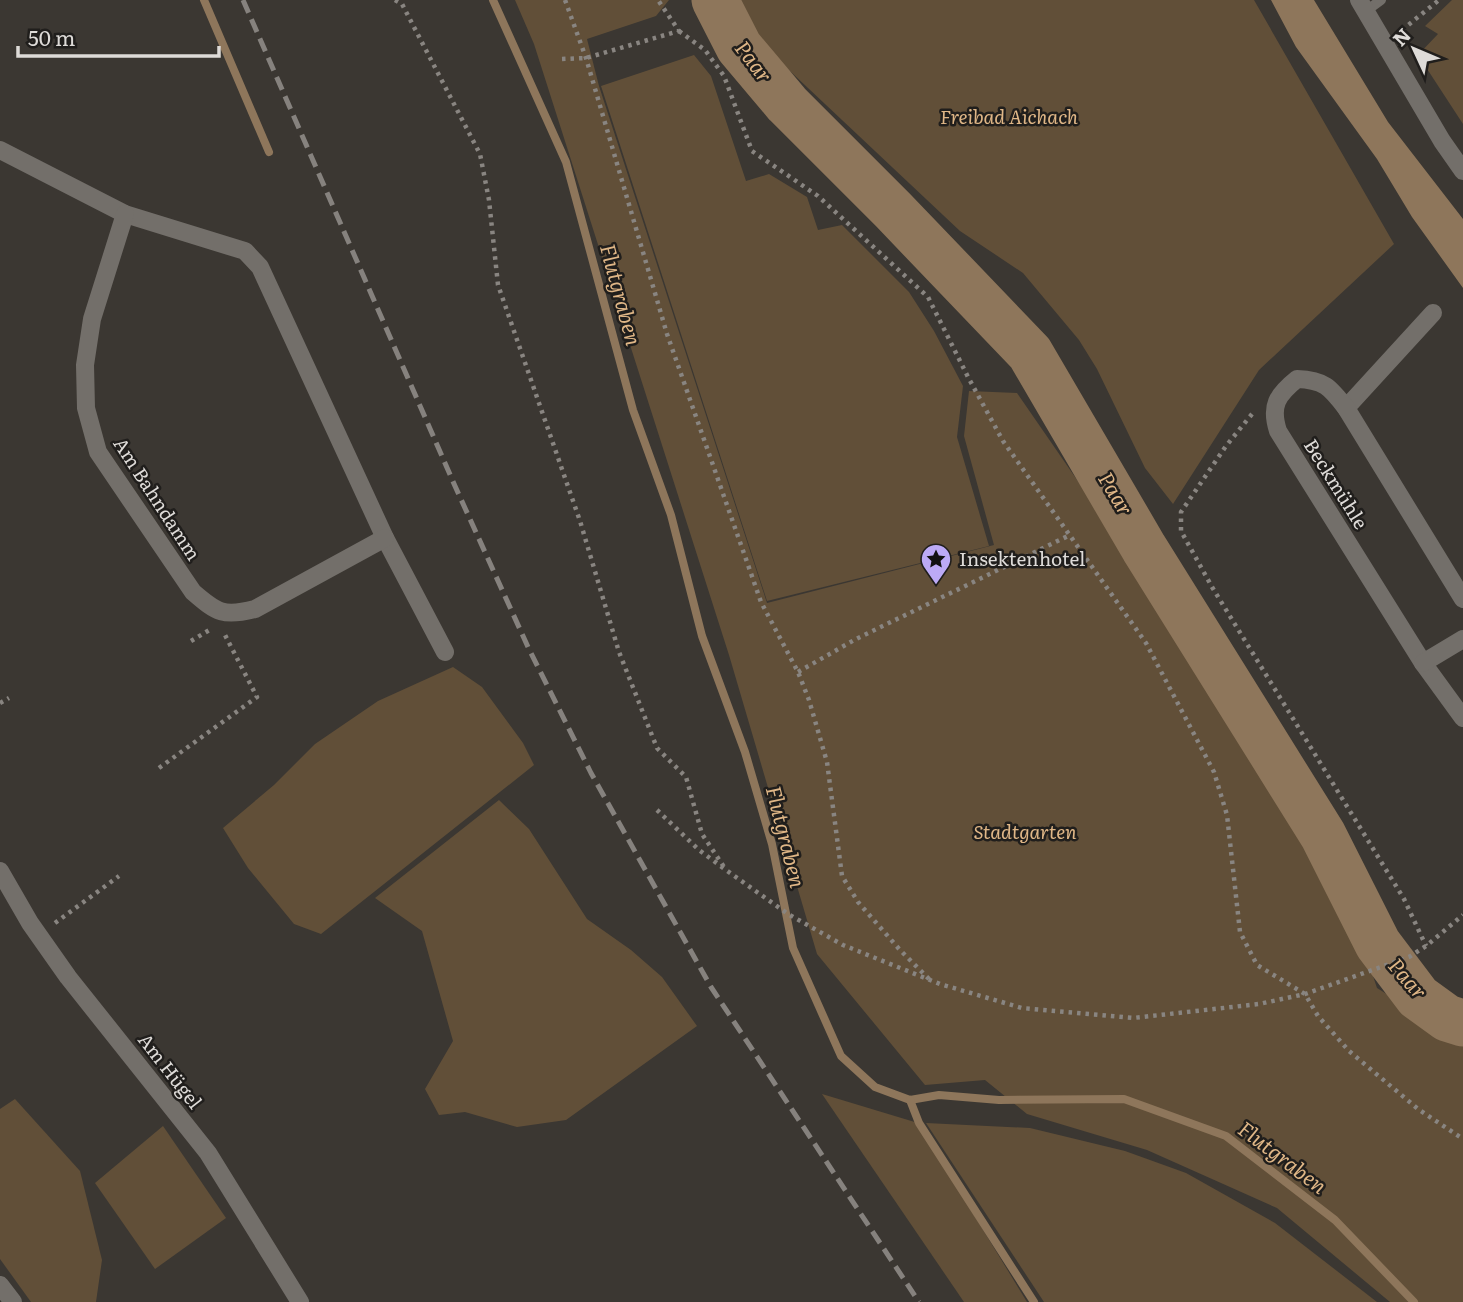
<svg xmlns="http://www.w3.org/2000/svg" width="1463" height="1302" font-family="Literata,serif">
<style>
.green{fill:#614f38}
.water{fill:#8e765b}
.lines{fill:none;stroke-linecap:round;stroke-linejoin:round}
.stream{stroke:#8e765b;stroke-width:8}
.river{stroke:#8e765b;stroke-width:47}
.path{stroke:#898581;stroke-width:4.5;stroke-dasharray:3.5 5;stroke-linecap:butt}
.service{stroke:#736f6a;stroke-width:10}
.minor{stroke:#736f6a;stroke-width:18}
.tertiary{stroke:#736f6a;stroke-width:18}
.rail{stroke:#86827e;stroke-width:5;stroke-dasharray:14 7;stroke-linecap:butt}
.labels{text-anchor:middle;stroke-width:5;stroke-linejoin:round;paint-order:stroke}
.park-label{font-size:19px;font-style:italic;fill:#e0b787;stroke:#201e1c}
.street-label{font-size:19px;fill:#dedbd8;stroke:#201e1c}
.poi-label{font-size:19px;fill:#dedbd8;stroke:#201e1c;text-anchor:start}
.water-label{font-size:21px;font-style:italic;fill:#dfb686;stroke:#201e1c}
</style>
<rect width="100%" height="100%" fill="#3b3732"/>
<g class="green">
<path d="M 515,0 L 669,0 L 656,16 L 587,39 L 599,86 L 767,603 L 994,545 L 964,436 L 969,391 L 1017,393 L 1160,600 L 1366,955 L 1377,988 L 1438,1026 L 1463,1033 L 1463,1302 L 1390,1302 L 1277,1208 L 1147,1150 L 1027,1114 L 985,1080 L 925,1085 L 817,954 L 729,655 L 534,44 Z"/>
<path d="M 740,0 L 1254,0 L 1394,244 L 1259,370 L 1173,504 L 1145,468 L 1097,369 L 1079,340 L 1023,273 L 960,231 L 756,39 Z"/>
<path d="M 1452,0 L 1463,0 L 1463,124 L 1418,55 L 1438,34 L 1425,26 Z"/>
<path d="M 694,55 L 711,76 L 746,181 L 769,174 L 807,197 L 818,230 L 842,225 L 909,292 L 934,331 L 963,386 L 957,437 L 989,546 L 767,601 L 601,86 Z"/>
<path d="M 453,667 L 482,687 L 523,743 L 534,765 L 321,934 L 294,924 L 248,868 L 223,828 L 274,785 L 315,744 L 378,701 Z"/>
<path d="M 499,800 L 529,829 L 587,919 L 631,950 L 662,977 L 697,1026 L 566,1120 L 517,1127 L 465,1112 L 439,1115 L 425,1089 L 453,1041 L 422,931 L 375,898 Z"/>
<path d="M 822,1094 L 918,1123 L 1027,1302 L 964,1302 Z"/>
<path d="M 15,1099 L 80,1171 L 102,1260 L 96,1302 L 31,1302 L 0,1259 L 0,1109 Z"/>
<path d="M 926,1123 L 1030,1128 L 1125,1151 L 1186,1173 L 1275,1223 L 1377,1302 L 1044,1302 Z"/>
<path d="M 163,1126 L 226,1218 L 155,1269 L 95,1183 Z"/>
</g>
<path class="water" d="M 1271,0 L 1314,0 L 1388,122 L 1463,219 L 1463,288 L 1412,217 L 1377,159 L 1296,47 Z"/>
<g class="lines">
<g class="stream">
<path d="M 204,0 L 269,152"/>
<path d="M 493,0 L 566,162 L 633,410 L 671,515 L 702,636 L 745,752 L 772,844 L 793,948 L 841,1056 L 875,1087 L 910,1100 L 939,1095 L 999,1100 L 1124,1099 L 1226,1136 L 1335,1220 L 1414,1302"/>
<path d="M 910,1100 L 919,1123 L 1034,1302"/>
</g>
<path class="river" d="M 715,0 L 739,47 L 787,104 L 893,210 L 1030,353 L 1144,548 L 1323,835 L 1378,944 L 1418,997 L 1447,1018 L 1463,1023"/>
<g class="path">
<path d="M 395,0 L 402,4 L 480,154 L 489,200 L 498,285 L 580,521 L 619,652 L 657,748 L 686,777 L 702,834 L 726,870"/>
<path d="M 565,0 L 586,58 L 667,334 L 761,602 L 798,672 L 809,700 L 827,762 L 842,876 L 858,902 L 900,950 L 930,980"/>
<path d="M 1402,30 L 1439,0"/>
<path d="M 679,31 L 705,50 L 724,76 L 752,151 L 818,196 L 928,297 L 968,377 L 1003,441 L 1146,643 L 1214,772 L 1227,815 L 1240,932 L 1257,965 L 1305,994 L 1318,1016 L 1349,1051 L 1418,1109 L 1463,1139"/>
<path d="M 562,59 L 586,58 L 679,31 L 658,0"/>
<path d="M 1252,414 L 1226,446 L 1181,512 L 1181,531 L 1212,587 L 1404,899 L 1426,946"/>
<path d="M 191,641 L 211,629"/>
<path d="M 798,672 L 856,639 L 1070,535"/>
<path d="M 0,703 L 9,698"/>
<path d="M 159,768 L 257,697 L 225,635"/>
<path d="M 657,810 L 699,850 L 726,870 L 788,914 L 843,945 L 940,984 L 1022,1008 L 1133,1018 L 1259,1004 L 1305,994 L 1409,957 L 1426,946 L 1463,915"/>
<path d="M 55,923 L 119,876"/>
</g>
<path class="service" d="M 1366,11 L 1381,0"/>
<g class="minor">
<path d="M 0,150 L 125,214 L 245,251 L 260,267 L 385,538 L 445,652"/>
<path d="M 125,214 L 92,319 L 85,365 L 86,408 L 98,452 L 193,592 C 217,613 224,617 255,609 L 385,538"/>
<path d="M 1346,408 L 1433,313"/>
<path d="M 1463,599 L 1346,408 C 1330,387 1324,380 1297,379 C 1277,395 1270,406 1278,431 L 1423,663 L 1463,718"/>
<path d="M 1423,663 L 1463,639"/>
<path d="M 0,871 L 30,923 L 68,977 L 208,1153 L 300,1302"/>
<path d="M 0,1285 L 13,1302"/>
</g>
<path class="tertiary" d="M 1359,0 L 1442,141 L 1463,171"/>
<path class="rail" d="M 243,0 L 455,486 L 528,647 L 591,773 L 711,987 L 919,1302"/>
</g>
<defs>
<g id="sight-pin" transform="scale(1.575)"><path d="M0 17L-7.5 6A9.5 9.5 0 1 1 7.5 6Z" fill="#bcaaf6" stroke="#201e1c"/><path d="M0-6L1.8-2.2L6-1.7L2.9 1.2L3.7 5.4L0 3.3L-3.7 5.4L-2.9 1.2L-6-1.7L-1.8-2.2Z" fill="#111"/></g>
</defs>
<g fill-rule="evenodd">
<use href="#sight-pin" x="936" y="559"/>
</g>
<g class="labels">
<g class="park-label">
<text x="1009" y="124">Freibad Aichach</text>
<text x="1025" y="839">Stadtgarten</text>
</g>
<g class="street-label">
<text transform="translate(1336 484) rotate(58)" y="7">Beckmühle</text>
<text transform="translate(157 499) rotate(57)" y="7">Am Bahndamm</text>
<text transform="translate(170 1071) rotate(52)" y="7">Am Hügel</text>
</g>
<g class="poi-label">
<text x="959" y="566">Insektenhotel</text>
</g>
<g class="water-label">
<text transform="translate(753 62) rotate(53)" y="7">Paar</text>
<text transform="translate(620 295) rotate(75)" y="7">Flutgraben</text>
<text transform="translate(1115 494) rotate(59)" y="7">Paar</text>
<text transform="translate(785 837) rotate(76)" y="7">Flutgraben</text>
<text transform="translate(1407 979) rotate(49)" y="7">Paar</text>
<text transform="translate(1282 1158) rotate(37)" y="7">Flutgraben</text>
</g>
</g>
<g transform="translate(1414 49) rotate(314)" stroke="#201e1c" stroke-width="5" paint-order="stroke">
<path d="M0-5L12 26L0 18L-12 26Z" fill="#dedbd8"/>
<text y="-10" font-size="19" font-weight="bold" text-anchor="middle" fill="#dedbd8">N</text>
</g>
<path d="M18 46v10h201v-10" fill="none" stroke="#dedbd8" stroke-width="3.5"/>
<text x="28" y="46" font-size="21" fill="#dedbd8" stroke="#201e1c" stroke-width="5" paint-order="stroke">50 m</text>
</svg>
